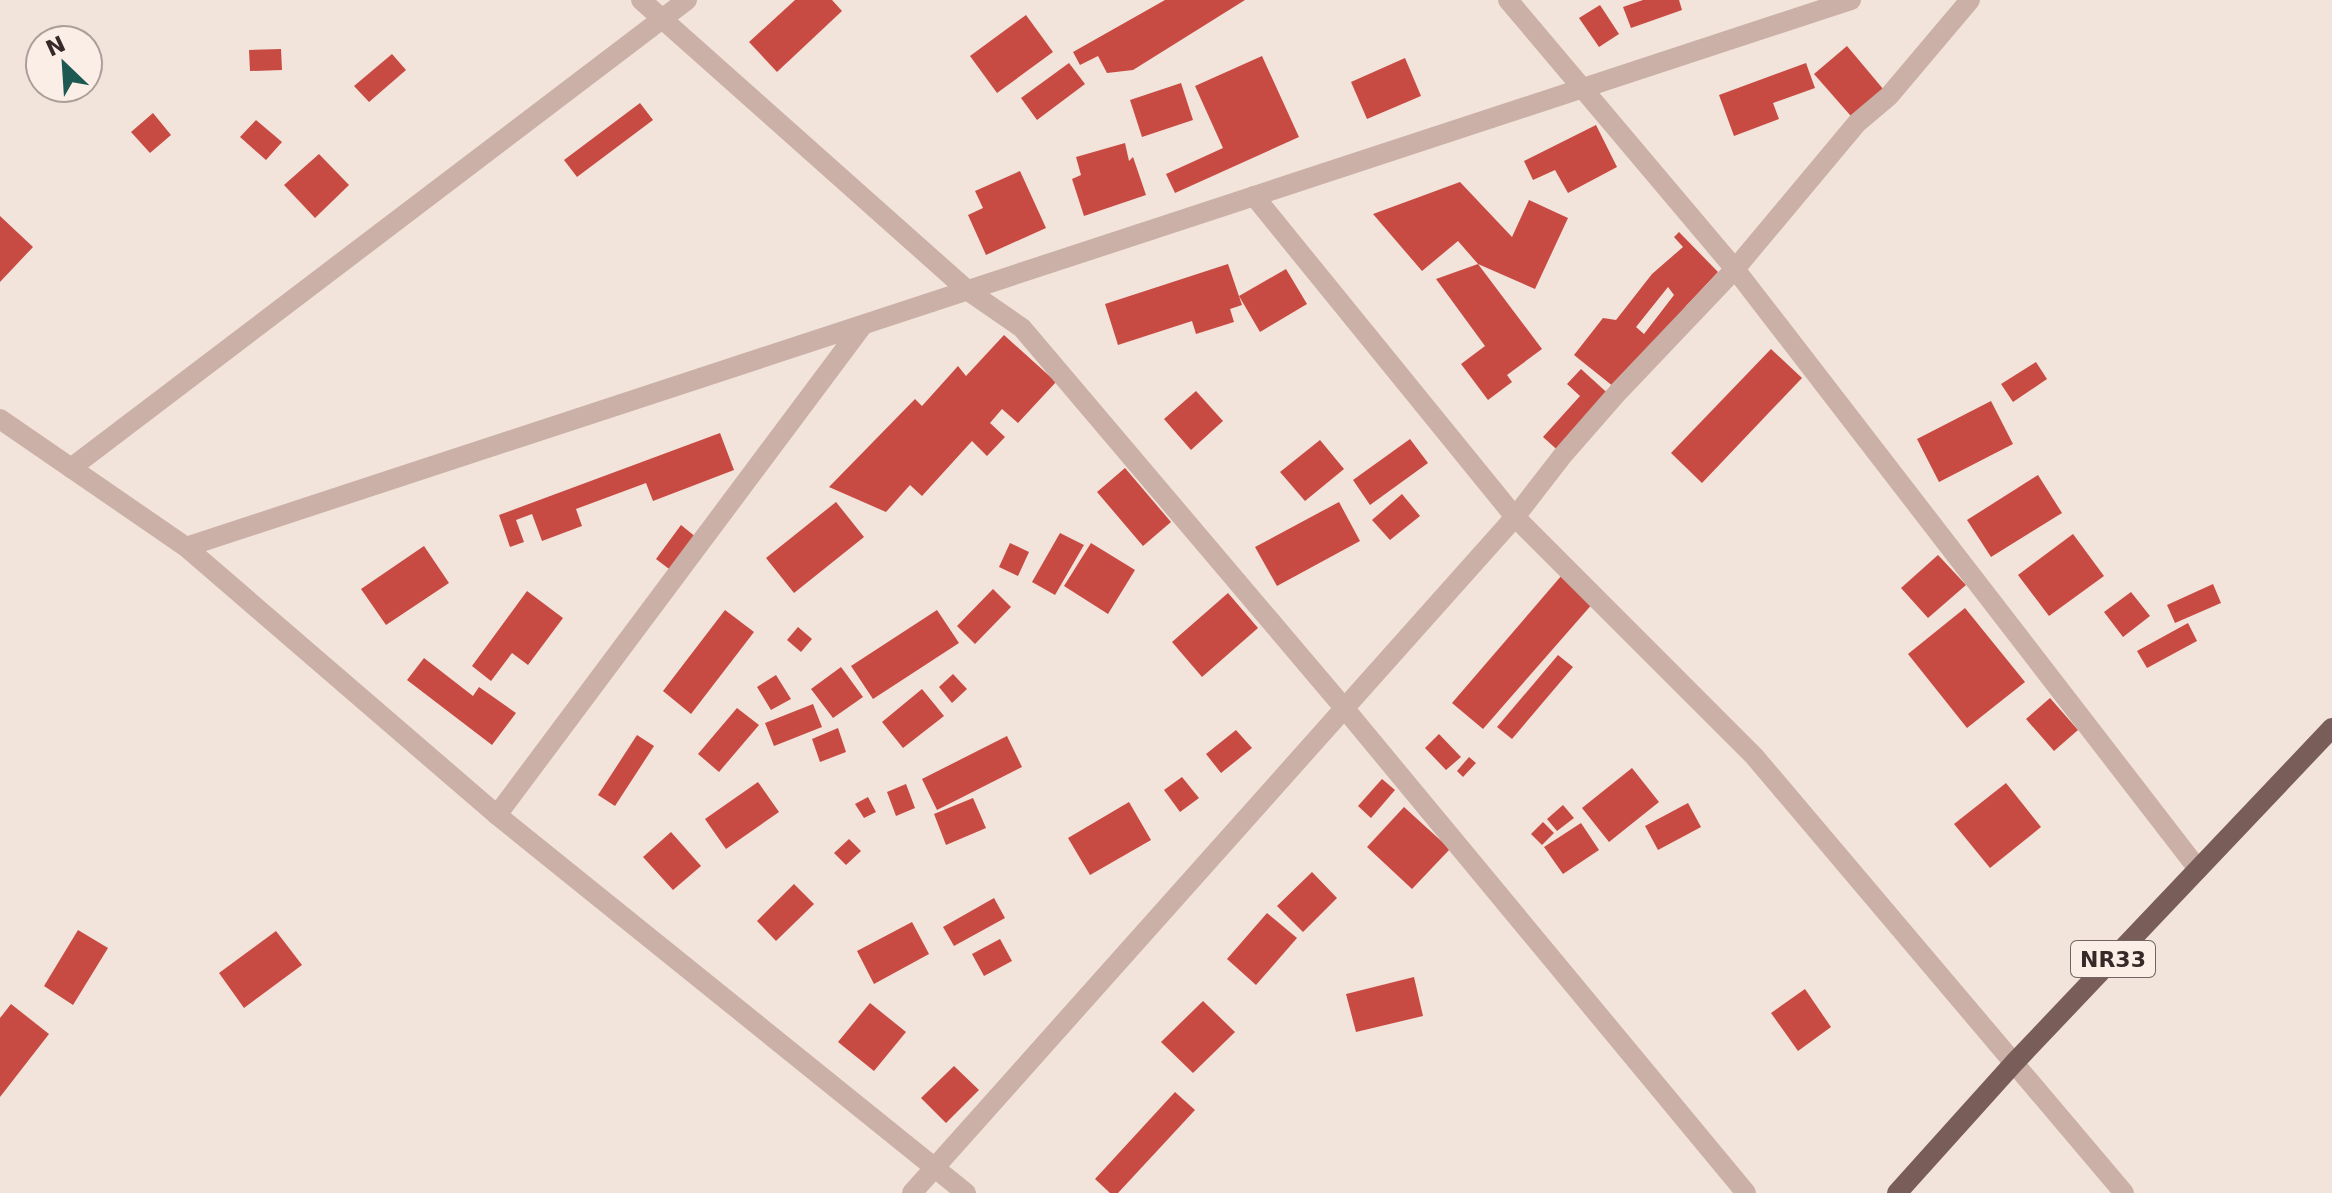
<svg xmlns="http://www.w3.org/2000/svg" width="2332" height="1193" font-family="'DejaVu Sans',sans-serif">
<style>
.building{fill:#c84b43;fill-rule:evenodd}
.lines{fill:none;stroke-linecap:round;stroke-linejoin:round}
.minor{stroke:#cab0a6;stroke-width:20}
.major{stroke:#795d58;stroke-width:20}
.labels{text-anchor:middle;stroke-width:7;stroke-linejoin:round;paint-order:stroke}
.shield{fill:#faeee7;stroke:#716461;stroke-width:2}
.shield-label{font-size:22px;font-weight:bold;fill:#362927}
</style>
<rect width="100%" height="100%" fill="#f2e3db"/>
<g class="building">
<path d="M 795,0 L 832,0 L 842,11 L 777,72 L 749,42 Z"/>
<path d="M 1165,0 L 1245,0 L 1133,70 L 1107,73 L 1098,56 L 1080,65 L 1073,52 Z"/>
<path d="M 1643,0 L 1679,0 L 1682,10 L 1631,28 L 1623,7 Z"/>
<path d="M 1600,5 L 1619,34 L 1599,47 L 1579,18 Z"/>
<path d="M 1026,15 L 1053,52 L 997,93 L 970,56 Z"/>
<path d="M 1847,46 L 1889,96 L 1857,123 L 1814,74 Z"/>
<path d="M 281,49 L 282,70 L 250,71 L 249,50 Z"/>
<path d="M 392,54 L 406,70 L 369,102 L 354,86 Z"/>
<path d="M 1262,56 L 1299,137 L 1175,193 L 1166,174 L 1223,148 L 1195,86 Z"/>
<path d="M 1405,58 L 1421,96 L 1367,119 L 1351,82 Z"/>
<path d="M 1069,63 L 1085,84 L 1037,120 L 1021,98 Z"/>
<path d="M 1806,63 L 1815,88 L 1773,103 L 1779,119 L 1734,136 L 1719,95 Z"/>
<path d="M 1181,83 L 1193,120 L 1142,137 L 1130,100 Z"/>
<path d="M 640,103 L 653,120 L 577,177 L 564,160 Z"/>
<path d="M 153,113 L 171,135 L 150,153 L 131,132 Z"/>
<path d="M 256,120 L 282,142 L 266,160 L 240,137 Z"/>
<path d="M 1596,125 L 1617,167 L 1568,193 L 1555,170 L 1533,180 L 1524,161 Z"/>
<path d="M 1125,143 L 1129,161 L 1133,157 L 1146,195 L 1084,216 L 1072,179 L 1081,175 L 1076,157 Z"/>
<path d="M 319,154 L 349,185 L 315,218 L 284,185 Z"/>
<path d="M 1020,171 L 1046,228 L 986,255 L 968,215 L 983,208 L 975,191 Z"/>
<path d="M 1460,182 L 1512,237 L 1529,200 L 1568,218 L 1535,289 L 1478,264 L 1458,241 L 1422,271 L 1373,214 Z"/>
<path d="M 0,216 L 33,247 L 0,282 Z"/>
<path d="M 1679,232 L 1718,272 L 1687,305 L 1619,391 L 1574,355 L 1603,318 L 1616,320 L 1652,274 L 1683,247 L 1674,237 ZM 1668,287 L 1674,295 L 1644,334 L 1636,327 Z"/>
<path d="M 1228,264 L 1242,305 L 1230,309 L 1234,322 L 1196,334 L 1192,321 L 1118,345 L 1105,304 Z"/>
<path d="M 1478,264 L 1542,349 L 1507,375 L 1512,382 L 1488,400 L 1461,364 L 1485,346 L 1436,279 Z"/>
<path d="M 1286,269 L 1307,304 L 1260,332 L 1239,296 Z"/>
<path d="M 1004,335 L 1056,382 L 1018,423 L 1002,409 L 990,423 L 1005,437 L 987,456 L 972,441 L 922,496 L 910,485 L 886,512 L 829,487 L 915,399 L 922,406 L 958,366 L 966,376 Z"/>
<path d="M 1771,349 L 1802,378 L 1702,483 L 1671,453 Z"/>
<path d="M 2036,362 L 2047,379 L 2013,402 L 2001,384 Z"/>
<path d="M 1581,369 L 1614,399 L 1563,455 L 1543,437 L 1580,396 L 1567,384 Z"/>
<path d="M 1196,391 L 1223,421 L 1191,450 L 1164,419 Z"/>
<path d="M 1991,401 L 2013,444 L 1939,482 L 1917,439 Z"/>
<path d="M 720,433 L 734,470 L 653,501 L 646,483 L 576,509 L 582,526 L 542,541 L 532,514 L 516,520 L 524,542 L 510,547 L 499,515 Z"/>
<path d="M 1410,439 L 1428,463 L 1370,505 L 1353,480 Z"/>
<path d="M 1320,440 L 1344,469 L 1305,501 L 1280,472 Z"/>
<path d="M 1125,468 L 1171,522 L 1143,546 L 1097,492 Z"/>
<path d="M 2038,475 L 2062,513 L 1991,557 L 1967,520 Z"/>
<path d="M 1402,494 L 1420,516 L 1390,540 L 1372,520 Z"/>
<path d="M 836,502 L 864,537 L 794,593 L 766,558 Z"/>
<path d="M 1339,502 L 1360,541 L 1277,586 L 1255,547 Z"/>
<path d="M 681,525 L 702,542 L 677,575 L 656,559 Z"/>
<path d="M 1060,533 L 1084,545 L 1055,595 L 1032,582 Z"/>
<path d="M 2073,534 L 2104,576 L 2049,616 L 2018,575 Z"/>
<path d="M 1010,543 L 1029,552 L 1018,576 L 999,567 Z"/>
<path d="M 1091,543 L 1135,570 L 1108,614 L 1064,586 Z"/>
<path d="M 424,546 L 449,583 L 386,625 L 361,589 Z"/>
<path d="M 1938,555 L 1966,585 L 1928,618 L 1901,588 Z"/>
<path d="M 1562,575 L 1594,602 L 1483,729 L 1452,703 Z"/>
<path d="M 2213,584 L 2221,603 L 2175,623 L 2167,605 Z"/>
<path d="M 993,589 L 1011,607 L 975,644 L 957,626 Z"/>
<path d="M 527,591 L 563,618 L 528,665 L 512,653 L 491,681 L 472,666 Z"/>
<path d="M 2131,592 L 2150,616 L 2123,637 L 2104,612 Z"/>
<path d="M 1228,593 L 1258,628 L 1202,677 L 1172,642 Z"/>
<path d="M 1965,608 L 2025,682 L 1967,728 L 1908,654 Z"/>
<path d="M 725,610 L 754,632 L 691,714 L 663,691 Z"/>
<path d="M 937,610 L 959,643 L 873,699 L 851,666 Z"/>
<path d="M 2188,623 L 2197,641 L 2147,668 L 2137,651 Z"/>
<path d="M 798,627 L 812,639 L 801,652 L 787,640 Z"/>
<path d="M 1558,655 L 1573,667 L 1512,739 L 1497,727 Z"/>
<path d="M 424,658 L 473,696 L 479,687 L 516,713 L 492,745 L 407,680 Z"/>
<path d="M 841,667 L 863,697 L 833,718 L 811,689 Z"/>
<path d="M 953,674 L 967,689 L 952,703 L 939,687 Z"/>
<path d="M 776,675 L 791,699 L 771,710 L 757,687 Z"/>
<path d="M 922,689 L 944,716 L 903,748 L 882,722 Z"/>
<path d="M 2050,698 L 2078,730 L 2054,751 L 2026,719 Z"/>
<path d="M 813,704 L 822,727 L 774,746 L 765,723 Z"/>
<path d="M 737,708 L 759,725 L 719,772 L 698,754 Z"/>
<path d="M 838,728 L 846,752 L 820,762 L 812,739 Z"/>
<path d="M 1236,730 L 1252,748 L 1221,773 L 1206,754 Z"/>
<path d="M 1439,734 L 1461,757 L 1446,770 L 1425,748 Z"/>
<path d="M 637,735 L 654,746 L 615,806 L 598,795 Z"/>
<path d="M 1007,736 L 1022,767 L 937,810 L 922,779 Z"/>
<path d="M 1469,757 L 1476,763 L 1463,777 L 1457,771 Z"/>
<path d="M 1632,768 L 1659,802 L 1609,842 L 1582,808 Z"/>
<path d="M 1182,777 L 1199,798 L 1180,812 L 1164,790 Z"/>
<path d="M 1382,779 L 1395,790 L 1371,818 L 1358,806 Z"/>
<path d="M 758,782 L 779,812 L 726,849 L 705,819 Z"/>
<path d="M 2006,783 L 2041,827 L 1990,868 L 1954,824 Z"/>
<path d="M 906,784 L 915,808 L 896,816 L 887,792 Z"/>
<path d="M 868,797 L 876,812 L 864,818 L 855,804 Z"/>
<path d="M 973,798 L 986,828 L 946,845 L 934,814 Z"/>
<path d="M 1129,802 L 1151,840 L 1090,875 L 1068,838 Z"/>
<path d="M 1688,803 L 1701,827 L 1658,850 L 1645,826 Z"/>
<path d="M 1563,805 L 1574,818 L 1557,831 L 1547,819 Z"/>
<path d="M 1404,807 L 1450,849 L 1412,889 L 1367,847 Z"/>
<path d="M 1543,822 L 1554,833 L 1542,845 L 1531,834 Z"/>
<path d="M 1581,823 L 1599,850 L 1563,874 L 1544,847 Z"/>
<path d="M 671,832 L 701,866 L 673,890 L 643,857 Z"/>
<path d="M 849,839 L 861,851 L 846,865 L 834,853 Z"/>
<path d="M 1312,872 L 1337,898 L 1303,932 L 1277,906 Z"/>
<path d="M 794,884 L 814,904 L 776,941 L 757,921 Z"/>
<path d="M 994,898 L 1005,918 L 954,946 L 943,927 Z"/>
<path d="M 1267,913 L 1297,938 L 1256,985 L 1227,959 Z"/>
<path d="M 912,922 L 929,954 L 874,984 L 857,951 Z"/>
<path d="M 78,930 L 108,948 L 73,1005 L 44,986 Z"/>
<path d="M 276,931 L 302,965 L 244,1008 L 219,973 Z"/>
<path d="M 1000,939 L 1012,961 L 984,976 L 972,954 Z"/>
<path d="M 1414,977 L 1423,1016 L 1356,1032 L 1346,994 Z"/>
<path d="M 1805,989 L 1831,1027 L 1798,1051 L 1771,1013 Z"/>
<path d="M 1203,1001 L 1235,1032 L 1193,1073 L 1161,1042 Z"/>
<path d="M 870,1003 L 906,1032 L 874,1071 L 838,1042 Z"/>
<path d="M 11,1004 L 49,1034 L 0,1097 L 0,1018 Z"/>
<path d="M 954,1066 L 979,1090 L 946,1123 L 921,1098 Z"/>
<path d="M 1175,1092 L 1195,1110 L 1118,1193 L 1110,1193 L 1095,1179 Z"/>
</g>
<g class="lines">
<g class="minor">
<path d="M 641,0 L 967,290 L 1022,328 L 1345,709 L 1746,1193"/>
<path d="M 1508,0 L 1735,269 L 2198,869"/>
<path d="M 1254,196 L 1515,517 L 1754,756 L 2124,1193"/>
<path d="M 0,419 L 186,547 L 497,815 L 966,1193"/>
<path d="M 71,468 L 687,0"/>
<path d="M 186,547 L 1851,0"/>
<path d="M 497,815 L 863,325"/>
<path d="M 912,1193 L 1515,517 L 1563,455 L 1619,391 L 1735,269 L 1857,123 L 1889,96 L 1970,0"/>
</g>
<path class="major" d="M 1897,1193 L 2014,1063 L 2332,728"/>
</g>
<g class="labels">
<rect class="shield" x="2071" y="941" width="84" height="36" rx="6"/>
<g class="shield-label">
<text x="2113" y="967">NR33</text>
</g>
</g>
<g transform="translate(64 64) rotate(335)"><circle r="38" fill="#faeee7" stroke="#ac9f9a" stroke-width="2"/>
<path d="M0-6L14 30L0 20L-14 30Z" fill="#1c5952"/>
<text y="-12" font-size="22" font-weight="bold" text-anchor="middle" fill="#362927">N</text>
</g>
</svg>
